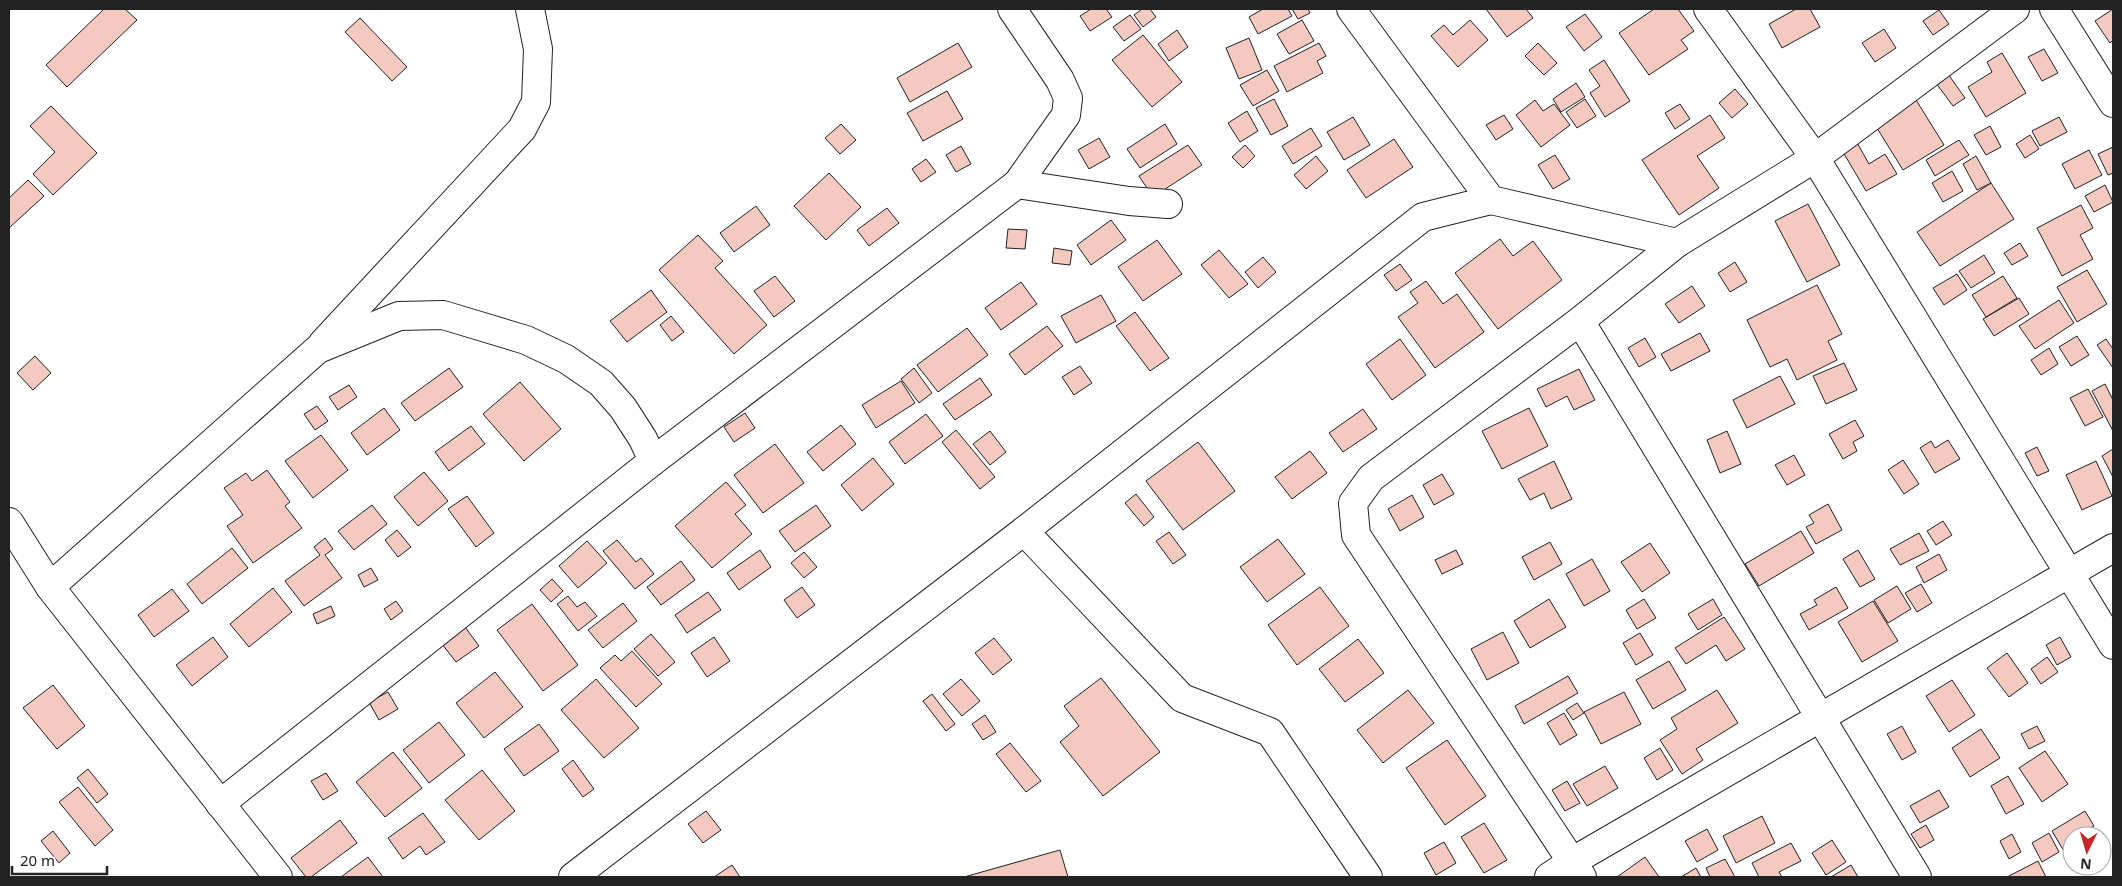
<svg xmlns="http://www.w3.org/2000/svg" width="2122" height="886" font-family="'Noto Sans',sans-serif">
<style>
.building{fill:#f3c9c0;stroke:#222}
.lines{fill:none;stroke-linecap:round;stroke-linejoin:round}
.minor-casing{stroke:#222;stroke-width:30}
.minor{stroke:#fff;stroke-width:28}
</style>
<rect width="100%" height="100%" fill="#fff"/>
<g class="building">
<path d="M 104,9 L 125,9 L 137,20 L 67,87 L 46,65 Z"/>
<path d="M 1091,9 L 1106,9 L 1112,17 L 1090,31 L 1080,16 Z"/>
<path d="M 1142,9 L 1150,9 L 1156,17 L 1143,27 L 1134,15 Z"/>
<path d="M 1263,9 L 1288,9 L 1292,16 L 1258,34 L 1249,17 Z"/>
<path d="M 1292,9 L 1308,9 L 1310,13 L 1298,19 Z"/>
<path d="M 1486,9 L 1526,9 L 1533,18 L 1507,37 Z"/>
<path d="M 1654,9 L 1678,9 L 1694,31 L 1681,40 L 1688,49 L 1649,75 L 1619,33 Z"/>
<path d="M 1796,9 L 1810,9 L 1820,27 L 1782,48 L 1769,24 Z"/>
<path d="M 2113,9 L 2113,40 L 2110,43 L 2095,21 Z"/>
<path d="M 1939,10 L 1949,24 L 1933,35 L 1923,21 Z"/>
<path d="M 1585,14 L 1602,37 L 1584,51 L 1566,27 Z"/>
<path d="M 1130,15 L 1141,29 L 1124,41 L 1113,27 Z"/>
<path d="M 360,18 L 407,67 L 392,81 L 345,32 Z"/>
<path d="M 1302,20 L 1314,41 L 1289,54 L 1277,34 Z"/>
<path d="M 1470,20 L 1488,40 L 1458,67 L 1431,36 L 1444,25 L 1453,35 Z"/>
<path d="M 1884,29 L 1896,48 L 1875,62 L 1862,43 Z"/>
<path d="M 1177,30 L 1188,47 L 1169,61 L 1158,44 Z"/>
<path d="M 1143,35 L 1182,82 L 1152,107 L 1112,60 Z"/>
<path d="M 1249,38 L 1262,70 L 1239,79 L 1226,48 Z"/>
<path d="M 958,43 L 972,67 L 910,102 L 897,78 Z"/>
<path d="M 1319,43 L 1326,56 L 1317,61 L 1323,73 L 1287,92 L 1274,66 Z"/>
<path d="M 1538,43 L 1557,63 L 1544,75 L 1525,56 Z"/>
<path d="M 2044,49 L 2058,73 L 2042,81 L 2028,57 Z"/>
<path d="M 2002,53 L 2026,93 L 1986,117 L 1968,87 L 1992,72 L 1987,62 Z"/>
<path d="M 1604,60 L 1630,101 L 1605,117 L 1590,93 L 1600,86 L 1589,70 Z"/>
<path d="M 1267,70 L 1279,91 L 1253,106 L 1240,85 Z"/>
<path d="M 1948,74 L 1965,98 L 1953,106 L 1936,83 Z"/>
<path d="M 1576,83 L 1585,97 L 1561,112 L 1553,99 Z"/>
<path d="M 1735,89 L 1748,104 L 1732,118 L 1719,103 Z"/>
<path d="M 947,91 L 963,119 L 923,141 L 907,113 Z"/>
<path d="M 1913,95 L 1944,145 L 1903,170 L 1872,120 Z"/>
<path d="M 1274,99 L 1288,126 L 1271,135 L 1256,108 Z"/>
<path d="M 1585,99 L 1596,116 L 1577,128 L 1566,112 Z"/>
<path d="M 1535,100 L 1543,111 L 1554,104 L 1570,125 L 1541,147 L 1516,115 Z"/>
<path d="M 1680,104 L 1690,119 L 1675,129 L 1665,113 Z"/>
<path d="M 51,106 L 97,153 L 53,195 L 33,174 L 55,152 L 30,126 Z"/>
<path d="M 1247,111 L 1258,131 L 1240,142 L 1228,123 Z"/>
<path d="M 1504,115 L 1513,129 L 1496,140 L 1486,125 Z"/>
<path d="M 1710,115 L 1725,138 L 1697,156 L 1719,188 L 1679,215 L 1642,160 Z"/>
<path d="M 1353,117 L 1370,145 L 1344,160 L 1327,132 Z"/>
<path d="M 2059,117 L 2067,132 L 2040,146 L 2032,131 Z"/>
<path d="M 841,124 L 856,140 L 840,154 L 825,138 Z"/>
<path d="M 1165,124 L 1177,144 L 1140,168 L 1127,149 Z"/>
<path d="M 1990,126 L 2001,147 L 1986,155 L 1974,135 Z"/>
<path d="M 1311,128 L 1322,146 L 1293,164 L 1282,146 Z"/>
<path d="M 2030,135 L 2039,149 L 2025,158 L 2016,144 Z"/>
<path d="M 1099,138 L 1110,157 L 1089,169 L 1078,150 Z"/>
<path d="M 1394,139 L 1413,167 L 1366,198 L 1347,170 Z"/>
<path d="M 1855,139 L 1869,164 L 1885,154 L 1897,174 L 1866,191 L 1840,147 Z"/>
<path d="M 1959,140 L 1969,155 L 1935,176 L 1926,160 Z"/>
<path d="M 1188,145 L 1202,165 L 1153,197 L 1139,176 Z"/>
<path d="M 1245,145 L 1255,156 L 1243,168 L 1232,157 Z"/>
<path d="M 961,146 L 971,164 L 956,172 L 946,155 Z"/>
<path d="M 2113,147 L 2113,173 L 2108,175 L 2098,154 Z"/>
<path d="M 2089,150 L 2102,175 L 2075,189 L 2062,164 Z"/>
<path d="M 1555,155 L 1570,179 L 1553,189 L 1538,165 Z"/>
<path d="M 1316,156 L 1328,171 L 1306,189 L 1294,175 Z"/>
<path d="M 1976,156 L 1991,183 L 1977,190 L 1963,164 Z"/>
<path d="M 926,159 L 936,172 L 921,182 L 912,169 Z"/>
<path d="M 1952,171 L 1963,191 L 1943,202 L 1932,183 Z"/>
<path d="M 829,173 L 861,207 L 826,240 L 794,206 Z"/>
<path d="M 28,180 L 44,196 L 9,228 L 9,198 Z"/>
<path d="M 1991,183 L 2014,219 L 1940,266 L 1917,232 Z"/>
<path d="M 2105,185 L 2113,202 L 2094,212 L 2085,196 Z"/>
<path d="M 1808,204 L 1840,265 L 1807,282 L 1775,221 Z"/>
<path d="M 2081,205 L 2093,228 L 2080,235 L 2093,259 L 2062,276 L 2037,228 Z"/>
<path d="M 756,206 L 770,225 L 734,252 L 720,233 Z"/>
<path d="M 887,208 L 899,223 L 869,246 L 857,230 Z"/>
<path d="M 1111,220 L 1126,240 L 1091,265 L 1077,245 Z"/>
<path d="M 1008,229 L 1027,230 L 1025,249 L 1006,248 Z"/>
<path d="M 698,235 L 723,261 L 715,268 L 767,325 L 734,354 L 659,270 Z"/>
<path d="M 1500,239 L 1513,256 L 1533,241 L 1562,280 L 1498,329 L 1455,273 Z"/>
<path d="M 1157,240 L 1182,274 L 1143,301 L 1118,267 Z"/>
<path d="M 2020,243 L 2028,256 L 2012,265 L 2004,253 Z"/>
<path d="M 1054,248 L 1072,251 L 1070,265 L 1052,263 Z"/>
<path d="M 1219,250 L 1248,284 L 1229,298 L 1201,265 Z"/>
<path d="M 1984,255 L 1995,273 L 1971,288 L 1959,271 Z"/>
<path d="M 1263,257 L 1276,272 L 1258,288 L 1245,272 Z"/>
<path d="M 1735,262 L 1747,282 L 1730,292 L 1718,273 Z"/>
<path d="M 1400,264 L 1412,280 L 1396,291 L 1384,275 Z"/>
<path d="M 2087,270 L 2107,304 L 2077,322 L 2057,287 Z"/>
<path d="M 1957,274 L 1967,290 L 1944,305 L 1933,288 Z"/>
<path d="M 775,276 L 795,301 L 774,317 L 754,291 Z"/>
<path d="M 2003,276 L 2017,298 L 1986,317 L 1972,295 Z"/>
<path d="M 1426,281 L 1443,304 L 1457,294 L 1484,332 L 1435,368 L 1398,317 L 1418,303 L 1410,292 Z"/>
<path d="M 1021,282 L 1037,304 L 1001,330 L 985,308 Z"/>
<path d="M 1817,285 L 1842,334 L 1828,341 L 1837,360 L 1797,380 L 1787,359 L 1770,367 L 1747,320 Z"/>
<path d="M 1692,286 L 1705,306 L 1679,323 L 1665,304 Z"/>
<path d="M 651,290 L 667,312 L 627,342 L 610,321 Z"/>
<path d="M 1101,295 L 1116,321 L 1076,343 L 1061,316 Z"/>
<path d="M 2019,298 L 2029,314 L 1994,336 L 1983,319 Z"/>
<path d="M 2059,300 L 2074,323 L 2035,349 L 2019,326 Z"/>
<path d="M 1135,312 L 1169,358 L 1150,371 L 1116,326 Z"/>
<path d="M 671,316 L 684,332 L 672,341 L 660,325 Z"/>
<path d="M 1047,326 L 1063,346 L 1025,375 L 1009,354 Z"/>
<path d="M 967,328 L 988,355 L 938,392 L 917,365 Z"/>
<path d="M 1700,333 L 1710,351 L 1671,371 L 1661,354 Z"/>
<path d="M 2077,336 L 2089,355 L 2071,366 L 2059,347 Z"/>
<path d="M 1645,338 L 1656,357 L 1639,367 L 1628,348 Z"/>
<path d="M 1400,339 L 1426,375 L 1392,400 L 1366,364 Z"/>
<path d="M 2106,339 L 2113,349 L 2113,368 L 2097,345 Z"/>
<path d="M 2049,348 L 2058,364 L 2041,375 L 2031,360 Z"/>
<path d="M 35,356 L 51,373 L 33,390 L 17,373 Z"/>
<path d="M 1844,363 L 1857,390 L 1826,404 L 1813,376 Z"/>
<path d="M 1080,366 L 1092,383 L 1074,395 L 1062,377 Z"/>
<path d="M 449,368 L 463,387 L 415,421 L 401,403 Z"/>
<path d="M 914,368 L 932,393 L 919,403 L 901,379 Z"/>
<path d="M 1579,369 L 1595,400 L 1574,410 L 1567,396 L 1546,407 L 1537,389 Z"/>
<path d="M 1780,376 L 1795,404 L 1747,428 L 1733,400 Z"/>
<path d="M 980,378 L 992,395 L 955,420 L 943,404 Z"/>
<path d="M 901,381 L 915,403 L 876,428 L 862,405 Z"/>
<path d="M 520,382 L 561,429 L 524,461 L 483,414 Z"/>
<path d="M 2105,384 L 2113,400 L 2113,431 L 2092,391 Z"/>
<path d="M 349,385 L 357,397 L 338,410 L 329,397 Z"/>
<path d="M 2088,389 L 2103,417 L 2085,426 L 2070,398 Z"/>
<path d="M 317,406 L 328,421 L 315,430 L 304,414 Z"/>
<path d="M 384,408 L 400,430 L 367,455 L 351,433 Z"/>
<path d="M 1529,408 L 1548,446 L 1502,469 L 1482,431 Z"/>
<path d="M 1363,409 L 1377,429 L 1343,452 L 1329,433 Z"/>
<path d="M 745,413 L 755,428 L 734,442 L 724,427 Z"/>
<path d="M 926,414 L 943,436 L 905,464 L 889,442 Z"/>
<path d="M 1855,420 L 1864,436 L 1853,442 L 1857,451 L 1843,459 L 1829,434 Z"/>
<path d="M 841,425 L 856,444 L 823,471 L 807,452 Z"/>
<path d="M 471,426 L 485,444 L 449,471 L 435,452 Z"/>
<path d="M 956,430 L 995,477 L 980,489 L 942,442 Z"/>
<path d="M 990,431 L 1006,452 L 990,465 L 973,444 Z"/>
<path d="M 1727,431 L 1741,464 L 1720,473 L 1707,440 Z"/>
<path d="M 321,435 L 348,470 L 313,498 L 285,461 Z"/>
<path d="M 1948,440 L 1960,459 L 1935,473 L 1920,448 L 1931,441 L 1935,448 Z"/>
<path d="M 1198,442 L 1235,491 L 1183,530 L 1146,481 Z"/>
<path d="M 775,444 L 804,483 L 763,513 L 734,475 Z"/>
<path d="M 2037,447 L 2049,471 L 2037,476 L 2025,453 Z"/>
<path d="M 2113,449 L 2113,477 L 2102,456 Z"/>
<path d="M 1310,451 L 1327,473 L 1292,499 L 1275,477 Z"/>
<path d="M 1794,455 L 1805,475 L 1787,485 L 1775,465 Z"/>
<path d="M 873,458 L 894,484 L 862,511 L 841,485 Z"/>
<path d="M 1903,460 L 1919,484 L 1904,494 L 1888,470 Z"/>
<path d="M 1554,461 L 1572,499 L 1551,509 L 1544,493 L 1530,500 L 1518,479 Z"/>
<path d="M 2096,461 L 2112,496 L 2082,510 L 2066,475 Z"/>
<path d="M 267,470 L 290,502 L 285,506 L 302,528 L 253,563 L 227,526 L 243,515 L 224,488 L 246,473 L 252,481 Z"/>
<path d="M 424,472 L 448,501 L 418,526 L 394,497 Z"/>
<path d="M 1442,474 L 1454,494 L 1434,505 L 1423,485 Z"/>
<path d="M 726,482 L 746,505 L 735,514 L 752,534 L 712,568 L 675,526 Z"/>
<path d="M 1136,494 L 1154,517 L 1144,526 L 1125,503 Z"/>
<path d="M 1412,495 L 1424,517 L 1400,531 L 1388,509 Z"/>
<path d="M 467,496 L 494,533 L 476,547 L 448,509 Z"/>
<path d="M 1828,504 L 1842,530 L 1816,544 L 1806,527 L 1814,523 L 1809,515 Z"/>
<path d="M 372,505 L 387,524 L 354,550 L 338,531 Z"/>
<path d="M 816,505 L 831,526 L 795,552 L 779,531 Z"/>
<path d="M 1943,521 L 1952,535 L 1936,545 L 1927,531 Z"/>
<path d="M 397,530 L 411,547 L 398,557 L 385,540 Z"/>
<path d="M 1801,531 L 1814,553 L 1759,586 L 1745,564 Z"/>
<path d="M 1169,532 L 1186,555 L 1173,564 L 1156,541 Z"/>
<path d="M 1919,533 L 1929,551 L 1900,565 L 1890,549 Z"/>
<path d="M 325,538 L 333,549 L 325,555 L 342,578 L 304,606 L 285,581 L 320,555 L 314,547 Z"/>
<path d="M 1278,539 L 1305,574 L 1267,602 L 1240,567 Z"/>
<path d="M 617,540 L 636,562 L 641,558 L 654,574 L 635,589 L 603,551 Z"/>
<path d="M 587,541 L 607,563 L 578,588 L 559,566 Z"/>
<path d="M 1550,542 L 1562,564 L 1534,580 L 1522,557 Z"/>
<path d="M 1650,543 L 1670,573 L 1642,592 L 1621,562 Z"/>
<path d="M 232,548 L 248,568 L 202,604 L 187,584 Z"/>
<path d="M 760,550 L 771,567 L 739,590 L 727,573 Z"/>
<path d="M 1456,550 L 1463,564 L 1442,574 L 1435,560 Z"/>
<path d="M 1858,550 L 1875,579 L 1860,587 L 1843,559 Z"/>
<path d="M 804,552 L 817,567 L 804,578 L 791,563 Z"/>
<path d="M 1939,554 L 1947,570 L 1924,583 L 1916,567 Z"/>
<path d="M 1592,559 L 1610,591 L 1584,606 L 1566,574 Z"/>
<path d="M 681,561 L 695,580 L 661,605 L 647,587 Z"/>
<path d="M 371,568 L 378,580 L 364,587 L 358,575 Z"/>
<path d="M 552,579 L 563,591 L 551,602 L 540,590 Z"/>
<path d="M 1921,584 L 1932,603 L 1917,612 L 1905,593 Z"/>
<path d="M 1897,586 L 1911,609 L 1888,623 L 1874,600 Z"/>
<path d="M 802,587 L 815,605 L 797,618 L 784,600 Z"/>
<path d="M 1320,587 L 1349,626 L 1297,665 L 1268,625 Z"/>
<path d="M 1836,587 L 1848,608 L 1809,630 L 1800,614 L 1817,605 L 1814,600 Z"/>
<path d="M 273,588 L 292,612 L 249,647 L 230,624 Z"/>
<path d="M 172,589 L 189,611 L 154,637 L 138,615 Z"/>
<path d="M 708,592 L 721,610 L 687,633 L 675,615 Z"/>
<path d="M 568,596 L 577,607 L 585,602 L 597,616 L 578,631 L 557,604 Z"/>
<path d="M 1549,599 L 1566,627 L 1530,648 L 1514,621 Z"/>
<path d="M 1644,599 L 1656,618 L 1637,629 L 1626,610 Z"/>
<path d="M 1713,599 L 1722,615 L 1698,630 L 1688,614 Z"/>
<path d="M 396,601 L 403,611 L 391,620 L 384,609 Z"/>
<path d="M 1873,601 L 1898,641 L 1862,662 L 1838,622 Z"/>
<path d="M 623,603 L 637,621 L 603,648 L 588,630 Z"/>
<path d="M 532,604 L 578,665 L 543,691 L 497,630 Z"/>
<path d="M 331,606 L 335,616 L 317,624 L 313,614 Z"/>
<path d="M 1724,617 L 1745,649 L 1726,661 L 1716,645 L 1686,664 L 1675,648 Z"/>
<path d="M 465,627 L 479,646 L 456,662 L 442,644 Z"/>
<path d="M 1503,632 L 1519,663 L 1487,680 L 1471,649 Z"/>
<path d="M 1640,633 L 1653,655 L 1636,665 L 1623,643 Z"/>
<path d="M 651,634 L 675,662 L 658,676 L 634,649 Z"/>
<path d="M 213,637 L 228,657 L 192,686 L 176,665 Z"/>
<path d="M 714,637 L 730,661 L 707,677 L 691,653 Z"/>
<path d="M 2060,637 L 2071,657 L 2057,665 L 2046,645 Z"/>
<path d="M 994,638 L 1012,660 L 993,675 L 975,653 Z"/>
<path d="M 1358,639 L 1384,673 L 1345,702 L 1319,669 Z"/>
<path d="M 632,651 L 662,684 L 636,707 L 600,668 L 615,655 L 621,661 Z"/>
<path d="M 2007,653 L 2028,683 L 2009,697 L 1987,668 Z"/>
<path d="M 2047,657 L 2058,672 L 2041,684 L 2031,669 Z"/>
<path d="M 1669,661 L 1686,690 L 1653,709 L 1636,680 Z"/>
<path d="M 495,672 L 523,707 L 484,738 L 456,703 Z"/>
<path d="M 1568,676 L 1578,693 L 1524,724 L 1515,706 Z"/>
<path d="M 1101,678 L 1160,752 L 1103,796 L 1060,742 L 1079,726 L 1064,706 Z"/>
<path d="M 596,679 L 639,728 L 604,758 L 561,710 Z"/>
<path d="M 961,679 L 980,701 L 962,716 L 943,694 Z"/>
<path d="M 1952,680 L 1975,715 L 1949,732 L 1926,696 Z"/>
<path d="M 53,685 L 85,726 L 57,749 L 23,708 Z"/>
<path d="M 1408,690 L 1434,723 L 1383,763 L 1357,730 Z"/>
<path d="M 1717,690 L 1738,723 L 1696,749 L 1703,760 L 1682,774 L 1660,740 L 1677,729 L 1671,718 Z"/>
<path d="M 388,692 L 398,709 L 379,720 L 369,702 Z"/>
<path d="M 1624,692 L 1641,724 L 1601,744 L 1584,712 Z"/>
<path d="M 932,694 L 955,724 L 946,731 L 923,701 Z"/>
<path d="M 1577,703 L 1584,713 L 1573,720 L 1566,710 Z"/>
<path d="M 1564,713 L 1577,735 L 1560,745 L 1547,723 Z"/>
<path d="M 985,715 L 996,732 L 983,740 L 972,724 Z"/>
<path d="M 439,722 L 465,755 L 429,783 L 403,750 Z"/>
<path d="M 539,724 L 559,751 L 524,776 L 504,749 Z"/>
<path d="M 1902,726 L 1916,752 L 1902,760 L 1887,734 Z"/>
<path d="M 2037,726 L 2045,741 L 2029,749 L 2021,734 Z"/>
<path d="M 1981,729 L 2000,758 L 1970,777 L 1952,748 Z"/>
<path d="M 1447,740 L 1486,796 L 1445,825 L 1406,768 Z"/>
<path d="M 1010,743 L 1041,781 L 1026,792 L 996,754 Z"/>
<path d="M 1660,748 L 1673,770 L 1657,780 L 1644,758 Z"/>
<path d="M 2045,751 L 2068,784 L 2042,802 L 2019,768 Z"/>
<path d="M 393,752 L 422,788 L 385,817 L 356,782 Z"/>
<path d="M 573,760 L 594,789 L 583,797 L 562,769 Z"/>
<path d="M 1605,766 L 1618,788 L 1587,806 L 1573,784 Z"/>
<path d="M 88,769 L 108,794 L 97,803 L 77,778 Z"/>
<path d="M 482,770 L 515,811 L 479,840 L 445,800 Z"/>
<path d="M 326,773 L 338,791 L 323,800 L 311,781 Z"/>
<path d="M 2008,776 L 2024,804 L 2006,814 L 1991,786 Z"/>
<path d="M 1567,781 L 1580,803 L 1565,811 L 1552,790 Z"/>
<path d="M 78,787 L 113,830 L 95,846 L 59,802 Z"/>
<path d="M 1939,790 L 1949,807 L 1920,823 L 1910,806 Z"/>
<path d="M 706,811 L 721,830 L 703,843 L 688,824 Z"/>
<path d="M 2085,811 L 2094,826 L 2084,832 L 2087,836 L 2072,836 L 2072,855 L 2068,858 L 2052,831 Z"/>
<path d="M 423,813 L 445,842 L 426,855 L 420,846 L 403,859 L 388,838 Z"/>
<path d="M 1762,816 L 1775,843 L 1736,863 L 1723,836 Z"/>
<path d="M 340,820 L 357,843 L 311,877 L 306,877 L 291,858 Z"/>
<path d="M 1484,823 L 1507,860 L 1484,873 L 1461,837 Z"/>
<path d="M 1926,825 L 1934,840 L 1920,848 L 1911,834 Z"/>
<path d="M 1707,829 L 1718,850 L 1697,862 L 1685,841 Z"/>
<path d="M 53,831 L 70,853 L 59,863 L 41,841 Z"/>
<path d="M 2049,833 L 2059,852 L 2042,862 L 2032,843 Z"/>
<path d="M 2012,834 L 2021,852 L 2009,859 L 2000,841 Z"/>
<path d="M 1832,840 L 1846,862 L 1826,875 L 1812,853 Z"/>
<path d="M 1444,842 L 1456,863 L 1436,875 L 1424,853 Z"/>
<path d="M 1791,843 L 1801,861 L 1779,872 L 1782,877 L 1759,877 L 1752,863 Z"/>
<path d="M 1060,850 L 1068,877 L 964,877 Z"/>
<path d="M 368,857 L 383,877 L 341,877 Z"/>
<path d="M 1645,857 L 1659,877 L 1617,877 Z"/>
<path d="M 1725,859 L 1735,877 L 1710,877 L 1706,868 Z"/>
<path d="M 2038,861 L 2046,877 L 2007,877 Z"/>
<path d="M 732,865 L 740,877 L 714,877 Z"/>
<path d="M 1851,865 L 1858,877 L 1831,877 Z"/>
<path d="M 1696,868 L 1701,877 L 1681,877 Z"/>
</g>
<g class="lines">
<g class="minor-casing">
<g id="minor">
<path d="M 1012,9 L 1060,80 L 1068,98 L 1066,115 L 1017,184"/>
<path d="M 1351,9 L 1491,200 L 1677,243"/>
<path d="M 1708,9 L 1815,158 L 2113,645"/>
<path d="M 2054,9 L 2113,103"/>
<path d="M 1580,321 L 1917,877"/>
<path d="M 323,343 L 522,129 L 536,102 L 538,49 L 530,9"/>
<path d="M 9,522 L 50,587 L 278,877"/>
<path d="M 1024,531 L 1182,698 L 1270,732 L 1368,877"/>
<path d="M 50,587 L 318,349 L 399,316 L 443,315 L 526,340 L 566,359 L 601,383 L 623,408 L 643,439 L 653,461"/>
<path d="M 220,804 L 653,461 L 1017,184 L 1129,201 L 1168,204"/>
<path d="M 573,877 L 1024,531 L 1423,217 L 1491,200"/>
<path d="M 1549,877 L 1573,861 L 2113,548"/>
<path d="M 1582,877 L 1356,535 L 1353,503 L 1371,478 L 1580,321 L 1677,243 L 1815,158 L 2015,9"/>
</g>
</g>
<use href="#minor" class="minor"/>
</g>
<rect width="2122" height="886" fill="none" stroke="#222222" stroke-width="20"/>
<g transform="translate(2087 851) rotate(185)"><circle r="24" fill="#ffffff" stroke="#a7a7a7"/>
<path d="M0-4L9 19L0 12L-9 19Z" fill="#c62828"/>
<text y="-8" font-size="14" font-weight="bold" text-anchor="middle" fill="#222222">N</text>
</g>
<path d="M12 866v8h95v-8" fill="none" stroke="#222222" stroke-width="2.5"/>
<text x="20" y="866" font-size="15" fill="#222222" stroke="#ffffff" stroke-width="4" paint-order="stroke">20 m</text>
</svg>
